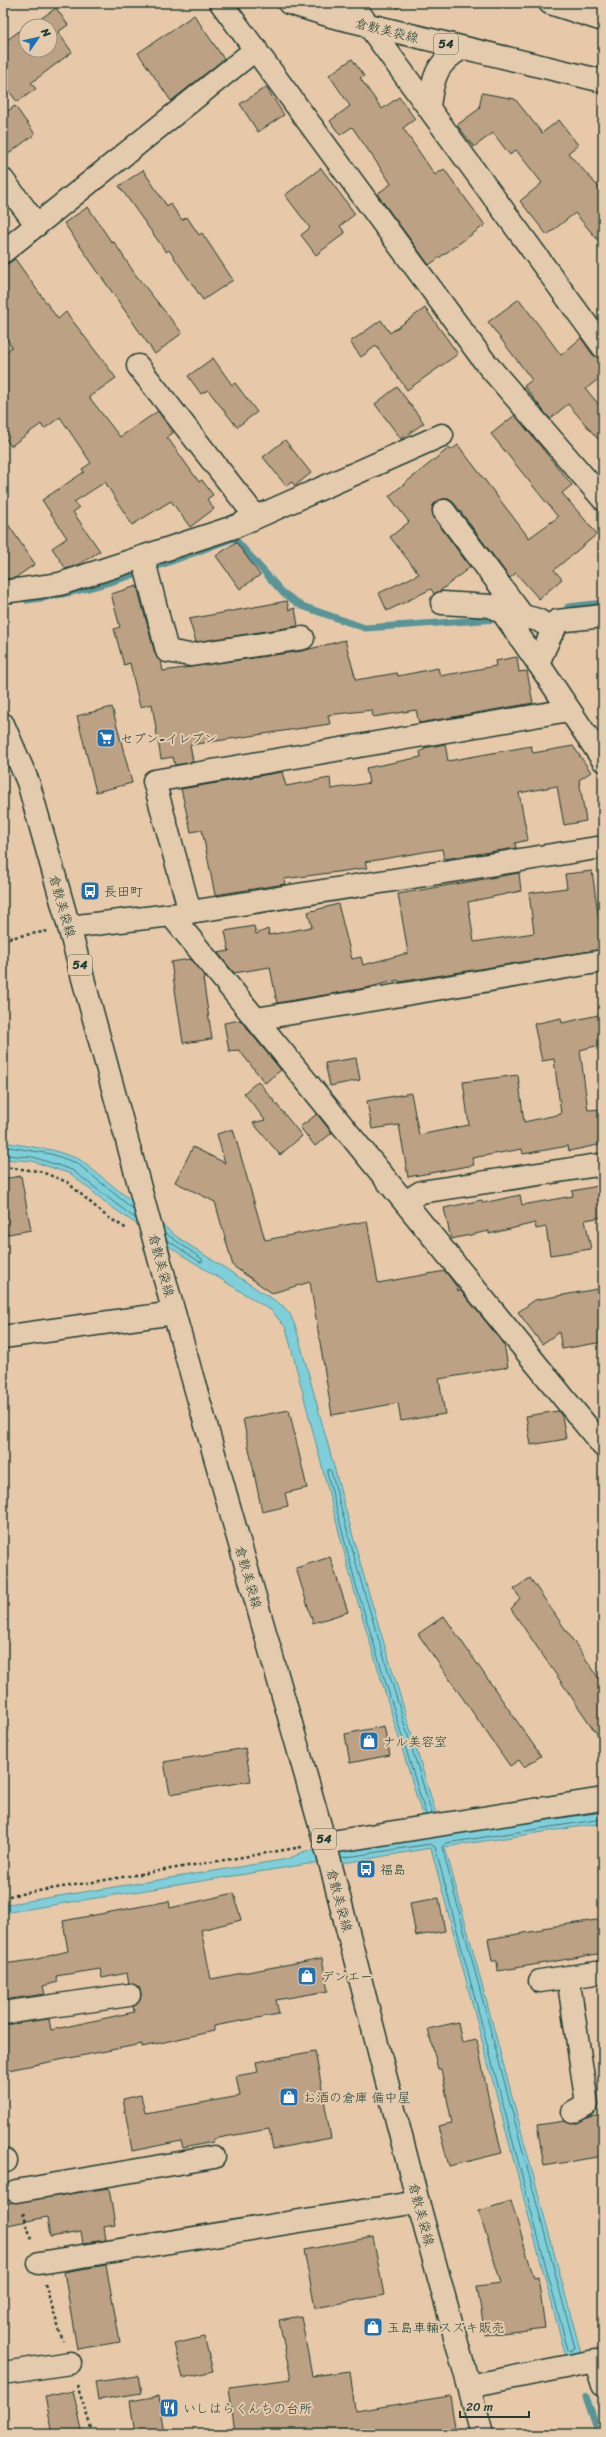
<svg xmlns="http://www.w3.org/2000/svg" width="606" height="2437" font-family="Sriracha,'Klee One',sans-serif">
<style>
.water{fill:#7fcfdb;stroke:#599598}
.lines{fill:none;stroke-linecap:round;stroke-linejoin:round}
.shore{stroke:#457777;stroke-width:1}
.stream{stroke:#599598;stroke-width:7}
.building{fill:#bca184;stroke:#1f3d34}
.minor-casing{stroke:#1f3d34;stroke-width:25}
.major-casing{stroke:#1f3d34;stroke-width:25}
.highway-casing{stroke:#1f3d34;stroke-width:25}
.path{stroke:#1f3d34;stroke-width:2.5;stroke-dasharray:3 3;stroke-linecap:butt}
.minor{stroke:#e5cbad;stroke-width:22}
.major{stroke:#e5cbad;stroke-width:22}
.highway{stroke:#e5cbad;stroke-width:22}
.labels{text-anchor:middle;stroke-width:4;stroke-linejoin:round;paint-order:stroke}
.shield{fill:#e5cbad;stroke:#5a6858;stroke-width:1}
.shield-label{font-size:12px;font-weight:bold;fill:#1f3d34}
.street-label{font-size:13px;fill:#1f3d34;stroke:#e5cbad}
.poi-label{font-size:13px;fill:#1f3d34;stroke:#e5cbad;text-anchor:start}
</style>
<rect width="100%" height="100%" fill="#e7c9aa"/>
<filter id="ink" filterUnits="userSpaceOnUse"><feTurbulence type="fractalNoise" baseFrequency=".025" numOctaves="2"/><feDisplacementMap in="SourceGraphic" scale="8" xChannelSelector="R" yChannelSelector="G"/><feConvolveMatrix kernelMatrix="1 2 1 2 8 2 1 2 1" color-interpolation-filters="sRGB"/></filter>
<g filter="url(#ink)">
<path class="water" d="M 3,1142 L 52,1150 L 79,1159 L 180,1239 L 283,1306 L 290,1314 L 296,1328 L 366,1584 L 437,1817 L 603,1808 L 603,1823 L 445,1847 L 581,2353 L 566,2357 L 431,1848 L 350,1862 L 308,1864 L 3,1913 L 3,1905 L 288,1859 L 305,1851 L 348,1848 L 424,1821 L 353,1586 L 286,1328 L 272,1311 L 182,1255 L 110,1206 L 71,1174 L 32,1161 L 3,1159 Z"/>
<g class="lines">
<g class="shore">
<path d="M 3,1146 L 51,1154 L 77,1163 L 133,1209"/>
<path d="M 3,1155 L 33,1157 L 72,1170 L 136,1219"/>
<path d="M 165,1233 L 202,1259 L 203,1261 L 200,1262 L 167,1240"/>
<path d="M 426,1815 L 356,1585 L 327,1472 L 329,1469 L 331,1471 L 362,1585 L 432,1814"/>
<path d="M 526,1823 L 603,1812"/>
<path d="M 341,1858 L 430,1844 L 435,1847 L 568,2350 L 570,2351 L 575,2348 L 442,1847 L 446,1843 L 603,1819"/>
</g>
<g class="stream">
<path d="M 27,600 C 98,592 167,562 234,538 L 283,593 L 302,606 L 365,628 L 497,619"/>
<path d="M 568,607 L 603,603"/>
<path d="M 586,2397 L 599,2434"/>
</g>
</g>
<g class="building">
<path d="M 56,8 L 68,25 L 58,32 L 72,52 L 31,83 L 36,89 L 17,102 L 3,82 L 3,43 L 22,29 L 23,31 L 26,28 L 26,50 L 50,50 L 50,26 L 30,26 Z"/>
<path d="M 194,15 L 224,59 L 171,101 L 138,53 Z"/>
<path d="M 352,59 L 364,76 L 360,78 L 382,109 L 399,97 L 415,119 L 403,128 L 435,175 L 444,169 L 485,225 L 429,265 L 377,194 L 391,184 L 386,176 L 352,127 L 340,135 L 330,121 L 350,106 L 329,75 Z"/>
<path d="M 266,87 L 284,115 L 258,132 L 240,104 Z"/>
<path d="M 482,93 L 515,99 L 542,133 L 559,120 L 578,145 L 568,153 L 603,192 L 603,246 L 575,213 L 547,235 L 520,201 L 542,183 L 516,150 L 510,155 L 493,133 L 474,147 L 457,125 L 479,109 Z"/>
<path d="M 15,106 L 35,134 L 3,158 L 3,114 Z"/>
<path d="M 321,168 L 355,214 L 340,226 L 345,233 L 316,255 L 301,235 L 310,228 L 285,195 Z"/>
<path d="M 143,170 L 167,206 L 170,203 L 182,220 L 187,217 L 199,235 L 202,233 L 233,280 L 203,300 L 169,250 L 166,252 L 119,186 Z"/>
<path d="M 88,207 L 112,243 L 114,242 L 135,274 L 182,333 L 155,354 L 64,223 Z"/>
<path d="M 15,259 L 58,319 L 66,312 L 116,378 L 89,397 L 120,437 L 158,411 L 173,433 L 167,437 L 199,482 L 202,480 L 213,495 L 207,499 L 214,509 L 190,527 L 171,501 L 132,525 L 105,482 L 74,502 L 79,508 L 73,512 L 100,551 L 80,564 L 66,569 L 52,548 L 67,538 L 42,500 L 84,472 L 82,469 L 91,463 L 60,417 L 44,429 L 41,424 L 11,446 L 3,435 L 3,354 L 12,347 L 3,334 L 3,267 Z"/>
<path d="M 519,299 L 561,355 L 581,338 L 593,355 L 603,359 L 603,375 L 586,389 L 603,410 L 603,445 L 568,404 L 550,419 L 524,386 L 532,380 L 488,322 Z"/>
<path d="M 425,308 L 458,354 L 407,390 L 376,346 L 361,357 L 350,342 L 381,320 L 390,333 Z"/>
<path d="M 213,358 L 232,385 L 235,383 L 257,412 L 237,427 L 208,390 L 201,394 L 188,376 Z"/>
<path d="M 397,387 L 424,423 L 401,439 L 375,404 Z"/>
<path d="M 515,415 L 572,485 L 562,493 L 597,534 L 554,570 L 562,579 L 539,599 L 516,573 L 510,578 L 454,503 L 449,499 L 442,499 L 432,506 L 434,518 L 470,567 L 440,591 L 434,594 L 431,589 L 387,611 L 379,593 L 419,574 L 390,537 L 409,522 L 389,496 L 449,448 L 451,450 L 458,445 L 529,538 L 558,517 L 491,434 Z"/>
<path d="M 285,440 L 311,473 L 295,486 L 292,482 L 286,486 L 263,457 Z"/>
<path d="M 3,517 L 35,564 L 15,578 L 3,579 Z"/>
<path d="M 236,542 L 260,575 L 240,589 L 216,556 Z"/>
<path d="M 137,586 L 155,654 L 161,661 L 163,671 L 302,651 L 345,640 L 356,680 L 397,673 L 398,676 L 438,668 L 440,676 L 496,666 L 495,661 L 517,657 L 519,672 L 527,671 L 533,703 L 419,723 L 416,710 L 373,717 L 372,710 L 328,715 L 330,724 L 190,745 L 193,762 L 175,765 L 173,757 L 161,759 L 152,704 L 140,707 L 130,663 L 124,665 L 114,629 L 120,627 L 111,594 Z"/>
<path d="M 287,601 L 289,610 L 295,608 L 298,626 L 196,642 L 189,619 Z"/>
<path d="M 112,707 L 132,783 L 96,792 L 77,716 Z"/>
<path d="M 445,744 L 448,761 L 531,746 L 533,753 L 573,746 L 591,772 L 579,780 L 586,821 L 564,825 L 557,786 L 519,793 L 528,840 L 515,843 L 516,848 L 444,859 L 442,849 L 365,862 L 367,868 L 284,879 L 285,884 L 215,895 L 202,830 L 191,832 L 181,789 L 282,772 L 286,786 L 330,778 L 331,789 L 369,783 L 366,768 L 421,757 L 420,751 L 424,750 L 424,748 Z"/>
<path d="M 592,871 L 599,921 L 603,920 L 603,949 L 399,982 L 398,980 L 366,988 L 277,1003 L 270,967 L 234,973 L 218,953 L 229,951 L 225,931 L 254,926 L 256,934 L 268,929 L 269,935 L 312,927 L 308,912 L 338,904 L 352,959 L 361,957 L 363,965 L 408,953 L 398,894 L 519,873 L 521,891 L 468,902 L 474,942 L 534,933 L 529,893 L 567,888 L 565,874 Z"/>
<path d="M 190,959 L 206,978 L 203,978 L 212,1039 L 183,1043 L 171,962 Z"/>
<path d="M 603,1014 L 603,1044 L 580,1050 L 588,1110 L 603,1109 L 603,1144 L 569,1151 L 568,1146 L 523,1154 L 522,1149 L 472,1158 L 474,1165 L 408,1177 L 399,1125 L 372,1129 L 367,1101 L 411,1093 L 419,1135 L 469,1125 L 463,1082 L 518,1075 L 524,1122 L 561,1114 L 554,1059 L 542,1061 L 534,1024 L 561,1018 L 562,1023 Z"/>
<path d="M 240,1020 L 281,1070 L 265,1083 L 239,1050 L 229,1051 L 224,1023 Z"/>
<path d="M 356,1058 L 360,1080 L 330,1086 L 325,1063 Z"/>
<path d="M 258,1081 L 302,1136 L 280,1155 L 253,1123 L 265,1120 L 244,1093 Z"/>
<path d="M 317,1114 L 332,1133 L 315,1146 L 300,1127 Z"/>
<path d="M 233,1129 L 265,1240 L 367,1221 L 378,1283 L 445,1271 L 457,1287 L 458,1291 L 461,1291 L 504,1344 L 508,1367 L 439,1379 L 445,1414 L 401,1421 L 398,1403 L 332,1415 L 310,1282 L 272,1293 L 233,1266 L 215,1202 L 175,1182 L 193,1147 L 225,1163 L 217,1134 Z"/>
<path d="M 21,1176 L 31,1230 L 3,1235 L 3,1179 Z"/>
<path d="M 603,1185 L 603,1217 L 585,1220 L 591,1249 L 550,1255 L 546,1227 L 536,1229 L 535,1223 L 489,1234 L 489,1231 L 451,1239 L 444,1208 L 482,1200 L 483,1203 L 520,1195 L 522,1205 L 573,1196 L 572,1191 Z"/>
<path d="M 603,1288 L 603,1342 L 562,1349 L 559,1332 L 542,1344 L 518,1312 L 535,1300 Z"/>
<path d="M 289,1410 L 307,1488 L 285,1493 L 288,1506 L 262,1512 L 243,1419 Z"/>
<path d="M 558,1411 L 562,1416 L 566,1439 L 531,1445 L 526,1416 Z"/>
<path d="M 330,1557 L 348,1612 L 313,1623 L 296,1568 Z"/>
<path d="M 530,1578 L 603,1684 L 603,1743 L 511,1609 L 520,1598 L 514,1589 Z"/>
<path d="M 444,1616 L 541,1756 L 524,1767 L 519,1760 L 510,1766 L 418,1634 Z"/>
<path d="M 384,1726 L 390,1755 L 350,1763 L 345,1734 Z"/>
<path d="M 245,1748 L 251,1781 L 170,1794 L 164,1762 Z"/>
<path d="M 234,1893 L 241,1920 L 201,1930 L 211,1979 L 322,1958 L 328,1991 L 276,2000 L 279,2014 L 214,2026 L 214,2031 L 142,2047 L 142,2044 L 3,2071 L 3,2025 L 49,2019 L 51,2030 L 134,2012 L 133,2006 L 140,2000 L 141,1994 L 139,1987 L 129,1983 L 127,1973 L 102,1978 L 100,1969 L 56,1976 L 58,1982 L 43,1986 L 45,1994 L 3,2000 L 3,1964 L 33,1960 L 68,1951 L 63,1921 L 169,1901 L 170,1908 Z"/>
<path d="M 439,1898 L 445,1931 L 416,1936 L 410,1903 Z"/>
<path d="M 603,1919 L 603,1953 L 498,1971 L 497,1961 L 492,1961 L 488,1939 L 542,1930 L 542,1928 Z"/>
<path d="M 458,2022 L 462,2043 L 477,2040 L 488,2096 L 502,2153 L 449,2166 L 438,2126 L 452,2123 L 441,2069 L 438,2069 L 428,2029 Z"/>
<path d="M 315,2051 L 331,2138 L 273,2149 L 269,2129 L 213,2139 L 213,2142 L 183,2148 L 181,2141 L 132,2151 L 123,2099 L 141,2095 L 145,2113 L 240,2096 L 236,2076 L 258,2072 L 256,2062 Z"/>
<path d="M 603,2115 L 603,2156 L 544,2166 L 537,2125 L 565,2121 L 573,2124 L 589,2117 Z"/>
<path d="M 109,2188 L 115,2225 L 104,2227 L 106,2240 L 83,2243 L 81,2232 L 50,2237 L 47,2217 L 3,2226 L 3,2204 Z"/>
<path d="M 511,2201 L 534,2278 L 538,2277 L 545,2328 L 485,2335 L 477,2286 L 501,2283 L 479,2211 Z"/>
<path d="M 373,2237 L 384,2295 L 315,2308 L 304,2250 Z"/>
<path d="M 106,2265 L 120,2342 L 77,2349 L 64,2272 Z"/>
<path d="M 301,2316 L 312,2376 L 350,2371 L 355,2411 L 450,2396 L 456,2434 L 235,2434 L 229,2387 L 291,2379 L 279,2320 Z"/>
<path d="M 204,2337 L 213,2371 L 183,2378 L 174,2344 Z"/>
<path d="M 138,2376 L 141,2393 L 98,2400 L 95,2382 Z"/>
<path d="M 73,2391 L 83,2434 L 53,2434 L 45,2397 Z"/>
<path d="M 159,2396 L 165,2434 L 135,2434 L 130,2401 Z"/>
</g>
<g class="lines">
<g class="minor-casing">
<g id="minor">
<path d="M 221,3 L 485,362 L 603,499"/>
<path d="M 352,3 L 603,347"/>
<path d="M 429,106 C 433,78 436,62 463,48"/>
<path d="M 3,180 L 37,225"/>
<path d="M 3,252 L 256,49"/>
<path d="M 138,366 L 256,517"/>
<path d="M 444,511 L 523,616 L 538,620 L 554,630"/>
<path d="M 143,557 L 167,651 L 190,655 L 303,638"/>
<path d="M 3,592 L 60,584 L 234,527 L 442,435"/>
<path d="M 442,603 L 491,606 L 503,613 L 538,663"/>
<path d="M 603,616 L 557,621 L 538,663 L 603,760"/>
<path d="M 190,912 L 154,781 L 569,710"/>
<path d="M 171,915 L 603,1446"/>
<path d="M 69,927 L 171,915 L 603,847"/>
<path d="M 256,1019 L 603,961"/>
<path d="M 405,1202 L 421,1192 L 598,1165 L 603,1169"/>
<path d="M 3,1337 L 174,1313"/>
<path d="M 325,1843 L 603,1799"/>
<path d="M 568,1977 L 587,2104 L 573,2112"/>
<path d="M 540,1981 L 603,1972"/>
<path d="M 3,2013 L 129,1995"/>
<path d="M 3,2162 L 6,2161"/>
<path d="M 16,2191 L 214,2157"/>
<path d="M 39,2263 L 418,2202"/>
<path d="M 3,2373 L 70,2363"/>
<path d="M 469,2386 L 595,2361 L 603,2385"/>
</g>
</g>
<g class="major-casing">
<g id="major">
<path d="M 289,3 L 331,16 L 603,81"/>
<path d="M 3,724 L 28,782 L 69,927 L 174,1313 L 325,1843 L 418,2202 L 482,2434"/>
</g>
</g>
<g class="highway-casing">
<path id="highway" d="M 550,3 L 603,20"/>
</g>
<g class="path">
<path d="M 393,3 L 398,8"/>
<path d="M 3,939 L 48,931"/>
<path d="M 3,1167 L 39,1171 L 67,1182 L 106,1216 L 127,1229"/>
<path d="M 3,1897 L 302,1847"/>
<path d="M 23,2213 L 32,2241"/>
<path d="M 45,2284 L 63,2342"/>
<path d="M 77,2385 L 93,2434"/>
</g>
<use href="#minor" class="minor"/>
<use href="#major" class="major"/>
<use href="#highway" class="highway"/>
</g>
</g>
<defs>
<g id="supermarket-square" transform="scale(1)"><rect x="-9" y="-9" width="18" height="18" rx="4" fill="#1f6fb2" stroke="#e5cbad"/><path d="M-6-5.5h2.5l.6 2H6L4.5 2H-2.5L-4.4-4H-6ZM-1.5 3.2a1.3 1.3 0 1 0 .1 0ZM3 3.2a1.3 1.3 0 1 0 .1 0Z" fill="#fff"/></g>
<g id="bus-square" transform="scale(1)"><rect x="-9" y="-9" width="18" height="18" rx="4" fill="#1f6fb2" stroke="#e5cbad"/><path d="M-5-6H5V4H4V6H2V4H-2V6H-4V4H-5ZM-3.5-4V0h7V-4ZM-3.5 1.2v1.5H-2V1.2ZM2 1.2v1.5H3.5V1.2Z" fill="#fff"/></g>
<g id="shop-square" transform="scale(1)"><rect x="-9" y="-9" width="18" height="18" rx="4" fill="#1f6fb2" stroke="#e5cbad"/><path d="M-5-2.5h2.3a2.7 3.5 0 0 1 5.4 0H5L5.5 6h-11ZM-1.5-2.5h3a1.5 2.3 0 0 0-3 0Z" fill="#fff"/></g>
<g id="restaurant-square" transform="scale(1)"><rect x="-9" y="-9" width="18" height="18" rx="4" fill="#1f6fb2" stroke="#e5cbad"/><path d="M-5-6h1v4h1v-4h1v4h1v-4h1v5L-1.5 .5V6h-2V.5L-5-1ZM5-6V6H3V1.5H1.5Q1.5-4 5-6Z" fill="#fff"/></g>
</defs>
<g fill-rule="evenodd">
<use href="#supermarket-square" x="106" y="738"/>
<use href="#bus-square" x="90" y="891"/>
<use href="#shop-square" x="369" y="1741"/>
<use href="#bus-square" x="366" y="1869"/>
<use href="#shop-square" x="307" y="1976"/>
<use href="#shop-square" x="289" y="2097"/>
<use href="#shop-square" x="373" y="2327"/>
<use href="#restaurant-square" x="169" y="2408"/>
</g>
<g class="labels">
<g class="shield">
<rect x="434" y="34" width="24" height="20" rx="3"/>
<rect x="68" y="955" width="24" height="20" rx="3"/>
<rect x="312" y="1829" width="24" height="20" rx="3"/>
</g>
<g class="shield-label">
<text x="446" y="48">54</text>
<text x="80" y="969">54</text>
<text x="324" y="1843">54</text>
</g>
<g class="street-label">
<text transform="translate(387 30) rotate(14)" y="5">倉敷美袋線</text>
<text transform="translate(63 906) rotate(74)" y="5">倉敷美袋線</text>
<text transform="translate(162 1265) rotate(75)" y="5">倉敷美袋線</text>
<text transform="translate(249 1577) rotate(74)" y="5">倉敷美袋線</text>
<text transform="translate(340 1900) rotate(75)" y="5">倉敷美袋線</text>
<text transform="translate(422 2214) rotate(75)" y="5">倉敷美袋線</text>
</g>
<g class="poi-label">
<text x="120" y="743">セブン-イレブン</text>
<text x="104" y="896">長田町</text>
<text x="383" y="1746">ナル美容室</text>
<text x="380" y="1874">福島</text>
<text x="321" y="1981">デンエー</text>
<text x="303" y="2102">お酒の倉庫 備中屋</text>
<text x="387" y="2332">玉島車輛スズキ販売</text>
<text x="183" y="2413">いしはらくんちの台所</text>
</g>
</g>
<rect width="606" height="2437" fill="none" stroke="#e5cbad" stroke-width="16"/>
<rect x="8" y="8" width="590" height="2421" fill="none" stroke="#1f3d34" stroke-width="1.5" filter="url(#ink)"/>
<g transform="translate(38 38) rotate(56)"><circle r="19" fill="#e5cbad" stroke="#96927d"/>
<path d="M0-3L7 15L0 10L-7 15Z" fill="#1f6fb2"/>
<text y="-6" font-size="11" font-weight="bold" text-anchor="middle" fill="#1f3d34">N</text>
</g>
<path d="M460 2411v6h69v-6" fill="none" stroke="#1f3d34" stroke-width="2"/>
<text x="466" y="2411" font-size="12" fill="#1f3d34" stroke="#e5cbad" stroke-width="3" paint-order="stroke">20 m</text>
</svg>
